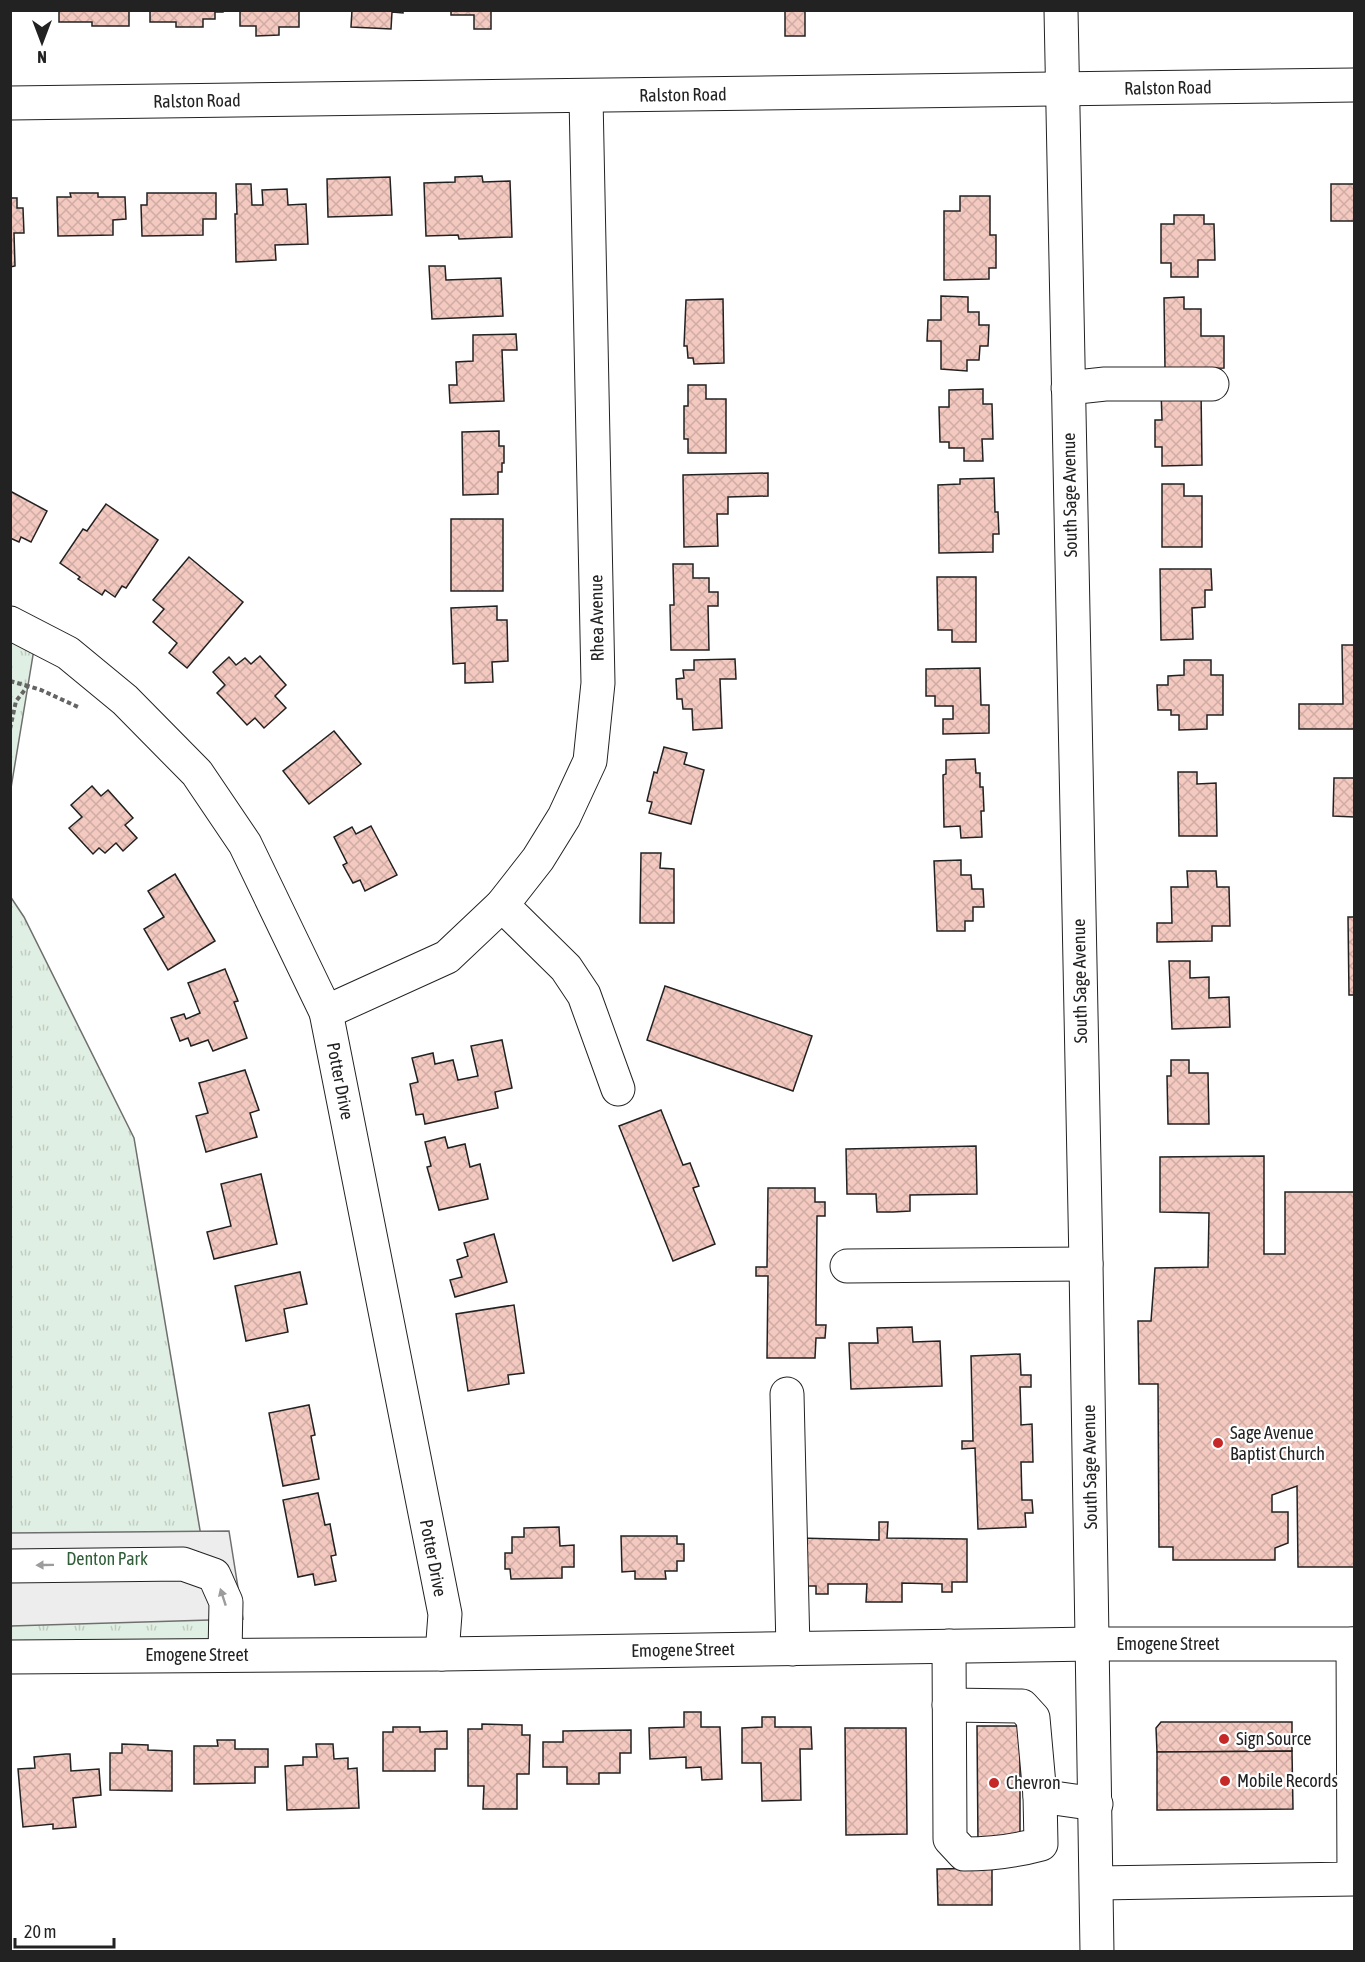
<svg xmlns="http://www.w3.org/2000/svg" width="1365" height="1962" font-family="'Asap Condensed',sans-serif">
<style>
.grass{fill:url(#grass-tufts);stroke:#6f6f6f;stroke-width:1.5}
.parking{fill:#ededed;stroke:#6f6f6f;stroke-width:1.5}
.building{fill:url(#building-cross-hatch);stroke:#222;stroke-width:1.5}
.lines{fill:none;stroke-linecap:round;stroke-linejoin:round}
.minor-casing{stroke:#222;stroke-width:35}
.path{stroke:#646464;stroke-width:4;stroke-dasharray:4.5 3;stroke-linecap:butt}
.minor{stroke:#fff;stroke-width:33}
.oneway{fill:#9c9c9c}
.poi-dot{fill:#c62828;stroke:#fff;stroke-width:2}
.labels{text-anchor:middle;stroke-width:4.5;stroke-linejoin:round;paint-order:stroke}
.street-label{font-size:18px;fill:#222;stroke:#fff}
.poi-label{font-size:18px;fill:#222;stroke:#fff;text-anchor:start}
.park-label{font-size:18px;fill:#2f5e38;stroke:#fff}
</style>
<defs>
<pattern id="grass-tufts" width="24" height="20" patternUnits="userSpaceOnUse" patternTransform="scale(1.5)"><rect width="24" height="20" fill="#e0efe3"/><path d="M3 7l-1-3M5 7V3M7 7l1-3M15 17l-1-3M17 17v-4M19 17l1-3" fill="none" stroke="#c0cdc2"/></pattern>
<pattern id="building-cross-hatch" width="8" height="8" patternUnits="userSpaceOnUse" patternTransform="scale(1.5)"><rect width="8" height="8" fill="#f3c9c0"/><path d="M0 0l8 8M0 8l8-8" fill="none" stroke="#d0aca5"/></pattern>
</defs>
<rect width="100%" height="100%" fill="#fff"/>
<g class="grass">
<path d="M 11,623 L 36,637 L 11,788 Z"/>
<path d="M 10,896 L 24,917 L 134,1138 L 221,1655 L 11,1657 Z"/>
</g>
<path class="parking" d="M 229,1531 L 243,1619 L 11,1626 L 10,1533 Z"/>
<g class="building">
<path d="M 59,10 L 129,10 L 129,26 L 92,26 L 92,22 L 59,22 Z"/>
<path d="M 150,10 L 223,10 L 223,12 L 215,12 L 215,19 L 203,19 L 203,27 L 176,27 L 176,22 L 150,22 Z"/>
<path d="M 240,10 L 299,10 L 299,27 L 279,27 L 279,35 L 256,36 L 256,26 L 240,26 Z"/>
<path d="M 352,10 L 403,10 L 403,13 L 392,12 L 391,29 L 351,27 Z"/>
<path d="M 451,10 L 491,10 L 491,29 L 474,29 L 474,15 L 451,15 Z"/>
<rect x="785" y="10" width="20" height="26"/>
<path d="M 482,176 L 483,182 L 510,181 L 512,237 L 459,239 L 458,235 L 426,236 L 424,183 L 455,182 L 455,177 Z"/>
<path d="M 390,177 L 392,215 L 328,217 L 327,179 Z"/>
<path d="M 236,184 L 251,184 L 252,205 L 263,205 L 262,190 L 287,189 L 288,205 L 306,204 L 308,244 L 275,245 L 276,260 L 236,262 L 235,214 L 237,214 Z"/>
<rect x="1331" y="184" width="23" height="37"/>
<path d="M 70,193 L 98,193 L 98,197 L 125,197 L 126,219 L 113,220 L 113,235 L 58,236 L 57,197 L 71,197 Z"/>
<path d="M 147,193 L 216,193 L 216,219 L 203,219 L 203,235 L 142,236 L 141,205 L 147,205 Z"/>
<path d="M 960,196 L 990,196 L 990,235 L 996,235 L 996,268 L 989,268 L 989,279 L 944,280 L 944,211 L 960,211 Z"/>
<path d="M 10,198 L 17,198 L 17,208 L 23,208 L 24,233 L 14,233 L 15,266 L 10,267 Z"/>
<path d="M 1174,215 L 1204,215 L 1204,224 L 1214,224 L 1215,260 L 1198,260 L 1198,277 L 1171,277 L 1171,263 L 1161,263 L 1161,224 L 1174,224 Z"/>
<path d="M 429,266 L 445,266 L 446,280 L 501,278 L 503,316 L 432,319 Z"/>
<path d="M 941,296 L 968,297 L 968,312 L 979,312 L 979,325 L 989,325 L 988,346 L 980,346 L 979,360 L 967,360 L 967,371 L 941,369 L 941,341 L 927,341 L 928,320 L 941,320 Z"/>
<path d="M 1184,297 L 1184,309 L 1201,309 L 1201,336 L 1224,336 L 1224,368 L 1165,369 L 1164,298 Z"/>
<path d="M 723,299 L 724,363 L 694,364 L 693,358 L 688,358 L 687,346 L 684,346 L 686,300 Z"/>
<path d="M 516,334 L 517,350 L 502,350 L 504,401 L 450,403 L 449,385 L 457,385 L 456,362 L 473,361 L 473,335 Z"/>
<path d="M 688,385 L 706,385 L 706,399 L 726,399 L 726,453 L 688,453 L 688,439 L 684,439 L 684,406 L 688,406 Z"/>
<path d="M 983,389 L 983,404 L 992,404 L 993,439 L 982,439 L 983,461 L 964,461 L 964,448 L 949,448 L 949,442 L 940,442 L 939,407 L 949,407 L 949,390 Z"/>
<path d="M 1161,390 L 1201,390 L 1202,465 L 1162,466 L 1162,447 L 1155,447 L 1155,420 L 1162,420 Z"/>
<path d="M 499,431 L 499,446 L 504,446 L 504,463 L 502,463 L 502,472 L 498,472 L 498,494 L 463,495 L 462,432 Z"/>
<path d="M 768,473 L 768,496 L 728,497 L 728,514 L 717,514 L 718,546 L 684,547 L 683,475 Z"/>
<path d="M 994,478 L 995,512 L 998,512 L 999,534 L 993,534 L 993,552 L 939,553 L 938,485 L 960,484 L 960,479 Z"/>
<path d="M 1162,484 L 1184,484 L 1184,496 L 1202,496 L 1202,547 L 1162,547 Z"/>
<path d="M 10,491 L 47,511 L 31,542 L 21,537 L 19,542 L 10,538 Z"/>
<path d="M 106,504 L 158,540 L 126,588 L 122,586 L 115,597 L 105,590 L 102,595 L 78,579 L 80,577 L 60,563 L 83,529 L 87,531 Z"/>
<rect x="451" y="519" width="52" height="72"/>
<path d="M 189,557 L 243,602 L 187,668 L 169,653 L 177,643 L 153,622 L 164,609 L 153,600 Z"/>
<path d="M 673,564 L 693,564 L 693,578 L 709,578 L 709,592 L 718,592 L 718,606 L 708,606 L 709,650 L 671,650 L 670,605 L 674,605 Z"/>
<path d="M 1160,569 L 1211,569 L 1212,590 L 1205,590 L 1205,607 L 1192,608 L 1193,639 L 1161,640 Z"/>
<path d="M 937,577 L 976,577 L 976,642 L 952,642 L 952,630 L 938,630 Z"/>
<path d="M 497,606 L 497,620 L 507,620 L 508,661 L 492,662 L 493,682 L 465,683 L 465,663 L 453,664 L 451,608 Z"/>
<path d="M 1342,645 L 1354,645 L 1354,729 L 1299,729 L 1299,704 L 1343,704 Z"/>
<path d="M 260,656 L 286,685 L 275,696 L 286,708 L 264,728 L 255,718 L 247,725 L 222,698 L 217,693 L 225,685 L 213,672 L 229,657 L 236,665 L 245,658 L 251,664 Z"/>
<path d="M 735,659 L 736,679 L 720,679 L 722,728 L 693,730 L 692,709 L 683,709 L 682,699 L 677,699 L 676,679 L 684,678 L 683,670 L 694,670 L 694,660 Z"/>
<path d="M 1184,660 L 1211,660 L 1211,675 L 1223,675 L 1223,715 L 1207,715 L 1207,729 L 1179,730 L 1179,715 L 1171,715 L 1171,710 L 1158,710 L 1157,685 L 1168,685 L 1168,676 L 1184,675 Z"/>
<path d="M 980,668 L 981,705 L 989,705 L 989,733 L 943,734 L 943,719 L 953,719 L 953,706 L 935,706 L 935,696 L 926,696 L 926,669 Z"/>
<path d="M 334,731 L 361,764 L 309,804 L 283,771 Z"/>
<path d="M 664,747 L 687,753 L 684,764 L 704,770 L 691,824 L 649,813 L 652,802 L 647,801 L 654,772 L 657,773 Z"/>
<path d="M 975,759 L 976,773 L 980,773 L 980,787 L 983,787 L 984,811 L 981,811 L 982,837 L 961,838 L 960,826 L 944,827 L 943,775 L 946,774 L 946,760 Z"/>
<path d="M 1178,772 L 1197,772 L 1197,784 L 1216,783 L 1217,836 L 1179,836 Z"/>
<path d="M 1334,778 L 1354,778 L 1354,817 L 1333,816 Z"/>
<path d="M 92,786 L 101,796 L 108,790 L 133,818 L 125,825 L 137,838 L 123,851 L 116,843 L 105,853 L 99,848 L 93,854 L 69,828 L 82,817 L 71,805 Z"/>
<path d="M 371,826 L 397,875 L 365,891 L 360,880 L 353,883 L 343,865 L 347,863 L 334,837 L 352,827 L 356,834 Z"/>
<path d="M 641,853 L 661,853 L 660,868 L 674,869 L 674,923 L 640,923 Z"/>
<path d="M 961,860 L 961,875 L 971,875 L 972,889 L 983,889 L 984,907 L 973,907 L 973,921 L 965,921 L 965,931 L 937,931 L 934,861 Z"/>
<path d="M 1187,871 L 1216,871 L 1217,887 L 1229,887 L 1230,926 L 1212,926 L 1212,941 L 1157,942 L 1157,923 L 1172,923 L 1171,887 L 1188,887 Z"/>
<path d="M 175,874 L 215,941 L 168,970 L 144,929 L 164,917 L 148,891 Z"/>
<path d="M 1348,917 L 1354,917 L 1354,995 L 1349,995 Z"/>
<path d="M 1169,961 L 1190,961 L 1190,978 L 1209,977 L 1209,998 L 1229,997 L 1230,1027 L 1172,1029 Z"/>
<path d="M 225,969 L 238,1001 L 234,1002 L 247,1038 L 213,1051 L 208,1040 L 191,1046 L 188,1038 L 180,1041 L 171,1018 L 184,1014 L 186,1019 L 200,1013 L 188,983 Z"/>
<path d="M 665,986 L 812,1036 L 793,1091 L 647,1040 Z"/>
<path d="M 502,1040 L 512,1088 L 495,1092 L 498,1108 L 425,1124 L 423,1114 L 416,1115 L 410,1084 L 418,1082 L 412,1058 L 433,1053 L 435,1064 L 453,1060 L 458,1080 L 478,1076 L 471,1046 Z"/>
<path d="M 1171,1060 L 1189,1060 L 1189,1073 L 1208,1073 L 1209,1124 L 1168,1124 L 1167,1076 L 1171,1076 Z"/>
<path d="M 245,1070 L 259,1110 L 250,1113 L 257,1137 L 206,1152 L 196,1116 L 208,1113 L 199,1083 Z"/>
<path d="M 661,1110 L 683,1165 L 690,1163 L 699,1186 L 693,1188 L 715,1244 L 673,1261 L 619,1126 Z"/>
<path d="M 445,1137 L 448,1148 L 465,1144 L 470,1167 L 480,1164 L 488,1199 L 439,1210 L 427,1167 L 431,1166 L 425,1142 Z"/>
<path d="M 976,1146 L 977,1194 L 910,1195 L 910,1211 L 893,1212 L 877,1212 L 876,1194 L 847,1194 L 846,1149 Z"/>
<path d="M 1264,1156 L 1264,1254 L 1285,1254 L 1285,1192 L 1354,1192 L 1354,1567 L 1298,1567 L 1297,1486 L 1272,1495 L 1272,1512 L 1288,1512 L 1288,1543 L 1275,1548 L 1275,1560 L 1173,1560 L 1173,1547 L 1159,1547 L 1158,1384 L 1139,1384 L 1138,1321 L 1151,1321 L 1155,1268 L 1208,1267 L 1209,1213 L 1160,1212 L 1160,1157 Z"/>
<path d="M 261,1174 L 277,1244 L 214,1259 L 207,1232 L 231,1226 L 221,1184 Z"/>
<path d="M 768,1188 L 815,1188 L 815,1202 L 825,1202 L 825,1216 L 817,1216 L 816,1315 L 816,1325 L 826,1325 L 825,1338 L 816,1338 L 815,1358 L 767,1358 L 768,1276 L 756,1276 L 756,1267 L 767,1267 Z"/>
<path d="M 494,1234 L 507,1282 L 455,1297 L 450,1280 L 462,1277 L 457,1260 L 468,1256 L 464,1243 Z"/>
<path d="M 300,1272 L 307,1304 L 284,1309 L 288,1332 L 246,1341 L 235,1286 Z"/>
<path d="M 514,1305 L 524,1373 L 508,1375 L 509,1384 L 468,1391 L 456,1314 Z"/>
<path d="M 912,1327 L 913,1342 L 940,1341 L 942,1386 L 851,1389 L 849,1343 L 878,1343 L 877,1328 Z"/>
<path d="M 1020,1354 L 1021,1375 L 1031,1375 L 1031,1387 L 1020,1387 L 1021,1417 L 1021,1425 L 1032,1424 L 1033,1462 L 1021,1462 L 1022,1500 L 1032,1500 L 1033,1513 L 1025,1513 L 1026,1527 L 978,1529 L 975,1448 L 962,1449 L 962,1441 L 973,1441 L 971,1356 Z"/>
<path d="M 309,1405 L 315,1435 L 311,1436 L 319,1479 L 283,1486 L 269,1413 Z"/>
<path d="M 318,1493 L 325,1525 L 330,1524 L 333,1540 L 336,1555 L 331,1556 L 336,1581 L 315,1585 L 313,1574 L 298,1577 L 283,1500 Z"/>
<path d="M 879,1522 L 888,1522 L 887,1538 L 967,1539 L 967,1582 L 952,1582 L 952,1592 L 942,1592 L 942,1584 L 902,1583 L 902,1602 L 866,1602 L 867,1584 L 828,1584 L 828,1594 L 816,1594 L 816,1586 L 798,1586 L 799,1538 L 879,1540 Z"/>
<path d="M 559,1527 L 560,1546 L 574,1545 L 574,1567 L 562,1567 L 562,1578 L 511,1579 L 510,1569 L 505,1569 L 505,1553 L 512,1553 L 512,1537 L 524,1537 L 524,1528 Z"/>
<path d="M 621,1536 L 677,1536 L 677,1544 L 684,1544 L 684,1561 L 677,1561 L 677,1571 L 665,1571 L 666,1579 L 635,1579 L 635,1571 L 622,1572 Z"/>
<path d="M 684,1712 L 701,1712 L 701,1727 L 720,1727 L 722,1779 L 702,1780 L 701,1767 L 686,1768 L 686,1757 L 650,1759 L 649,1728 L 684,1727 Z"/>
<path d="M 762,1717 L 775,1717 L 775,1727 L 811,1727 L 812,1749 L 800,1749 L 801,1800 L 762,1801 L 761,1763 L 742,1763 L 742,1728 L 762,1727 Z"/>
<path d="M 1161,1722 L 1292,1722 L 1292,1751 L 1157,1752 L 1156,1728 Z"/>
<path d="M 482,1724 L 522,1725 L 522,1735 L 530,1735 L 529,1774 L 517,1774 L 517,1809 L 483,1809 L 484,1786 L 468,1786 L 468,1729 L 482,1729 Z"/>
<path d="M 977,1726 L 1020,1726 L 1020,1844 L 978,1844 Z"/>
<path d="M 393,1727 L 420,1727 L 420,1732 L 447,1731 L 447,1749 L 435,1749 L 435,1771 L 383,1771 L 383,1732 L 393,1732 Z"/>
<path d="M 845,1728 L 906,1728 L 907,1834 L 846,1835 Z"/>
<path d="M 631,1730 L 631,1753 L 620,1753 L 620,1773 L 599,1773 L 599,1784 L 567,1784 L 567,1767 L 543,1767 L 543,1742 L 563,1742 L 563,1731 Z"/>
<path d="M 217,1740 L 235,1740 L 235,1749 L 268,1749 L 268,1767 L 255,1767 L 255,1783 L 194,1784 L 194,1746 L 218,1746 Z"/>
<path d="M 122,1744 L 148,1745 L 148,1750 L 172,1751 L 172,1791 L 110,1790 L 110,1753 L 122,1753 Z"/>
<path d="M 316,1744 L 333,1744 L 334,1759 L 348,1758 L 348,1769 L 357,1768 L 359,1808 L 287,1810 L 285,1766 L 303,1765 L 303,1757 L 317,1757 Z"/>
<path d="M 1292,1751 L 1293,1809 L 1157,1810 L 1157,1752 Z"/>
<path d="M 66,1754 L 70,1754 L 71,1771 L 99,1769 L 101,1795 L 73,1798 L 76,1827 L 53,1829 L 53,1824 L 23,1827 L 18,1769 L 35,1768 L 34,1757 Z"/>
<path d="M 992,1868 L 992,1905 L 938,1905 L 937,1869 Z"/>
</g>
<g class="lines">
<g class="minor-casing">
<g id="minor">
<path d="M 1061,10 L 1086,1264 L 1097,1952"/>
<path d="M 10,103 L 1354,85"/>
<path d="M 1068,388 L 1105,384 L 1212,384"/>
<path d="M 10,623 L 68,653 L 125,700 L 197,773 L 245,844 L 326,1012 L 445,1614 L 442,1654"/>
<path d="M 502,905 L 566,968 L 584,995 L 618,1089"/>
<path d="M 326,1012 L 447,957 L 502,905 L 538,859 L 564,817 L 590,761 L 598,683 L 586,97"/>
<path d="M 847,1266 L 1086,1264"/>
<path d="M 787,1394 L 793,1649"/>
<path d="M 10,1566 L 183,1564 L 214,1575 L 226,1602 L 225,1655"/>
<path d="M 949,1646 L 950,1839 L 964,1854 C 991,1854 1015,1851 1041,1844 L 1040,1796 L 1096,1804"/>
<path d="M 10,1657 L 442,1654 L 1093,1644 L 1354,1644"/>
<path d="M 949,1705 L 1022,1706 L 1033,1718 L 1040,1796"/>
<path d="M 1097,1883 L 1354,1879 L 1353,1644"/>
</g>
</g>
<g class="path">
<path d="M 10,681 L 28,686"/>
<path d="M 10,729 L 16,701 L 28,686 L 41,690 L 78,707"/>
</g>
<use href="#minor" class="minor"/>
</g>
<defs><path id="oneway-solid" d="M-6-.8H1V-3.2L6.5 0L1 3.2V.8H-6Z" transform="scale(1.5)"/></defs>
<g class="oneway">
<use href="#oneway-solid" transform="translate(45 1565) rotate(179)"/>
<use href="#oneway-solid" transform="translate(223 1597) rotate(-108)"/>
</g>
<g class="poi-dot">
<circle cx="1218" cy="1443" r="6"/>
<circle cx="1224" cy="1739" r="6"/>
<circle cx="1225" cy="1781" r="6"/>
<circle cx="994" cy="1783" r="6"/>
</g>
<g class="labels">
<g class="street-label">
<text transform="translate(1168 88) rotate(-1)" y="6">Ralston Road</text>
<text transform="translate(683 95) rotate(-1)" y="6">Ralston Road</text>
<text transform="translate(197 101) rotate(-1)" y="6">Ralston Road</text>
<text transform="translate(1070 495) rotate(-91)" y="6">South Sage Avenue</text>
<text transform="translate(597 618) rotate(-91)" y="6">Rhea Avenue</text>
<text transform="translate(1080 981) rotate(-91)" y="6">South Sage Avenue</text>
<text transform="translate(340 1081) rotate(79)" y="6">Potter Drive</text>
<text transform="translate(1090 1467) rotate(-91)" y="6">South Sage Avenue</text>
<text transform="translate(433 1558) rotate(79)" y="6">Potter Drive</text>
<text x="1168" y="1650">Emogene Street</text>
<text transform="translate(683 1650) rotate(-1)" y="6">Emogene Street</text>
<text x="197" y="1661">Emogene Street</text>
</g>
<g class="poi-label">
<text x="1230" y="1439">Sage Avenue<tspan x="1230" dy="21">Baptist Church</tspan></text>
<text x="1236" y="1745">Sign Source</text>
<text x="1237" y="1787">Mobile Records</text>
<text x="1006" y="1789">Chevron</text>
</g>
<g class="park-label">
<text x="107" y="1565">Denton Park</text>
</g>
</g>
<rect width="1365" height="1962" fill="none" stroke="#222222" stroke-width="24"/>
<g transform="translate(42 42) rotate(180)" stroke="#ffffff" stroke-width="4.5" paint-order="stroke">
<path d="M0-4.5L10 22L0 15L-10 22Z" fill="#222222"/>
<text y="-9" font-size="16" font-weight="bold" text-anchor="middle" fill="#222222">N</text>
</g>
<path d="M15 1938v9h99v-9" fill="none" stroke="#222222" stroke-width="3"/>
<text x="24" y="1938" font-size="18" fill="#222222" stroke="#ffffff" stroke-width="4.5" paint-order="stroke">20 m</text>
</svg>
